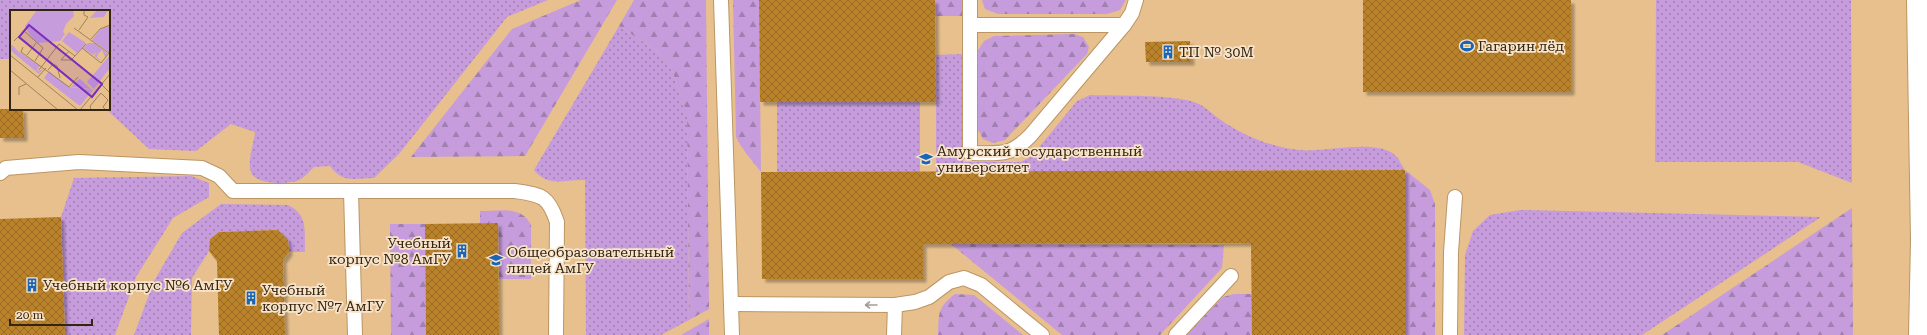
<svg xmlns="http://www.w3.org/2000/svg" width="1927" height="335" font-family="'Roboto Serif',serif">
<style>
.grass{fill:url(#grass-dots)}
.forest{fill:url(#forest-firs)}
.building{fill:url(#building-cross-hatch);filter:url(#shadow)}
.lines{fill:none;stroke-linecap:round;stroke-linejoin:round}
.service-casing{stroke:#bb9563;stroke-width:16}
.tertiary-casing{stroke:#bb9563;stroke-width:24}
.service{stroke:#fff;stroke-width:14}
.tertiary{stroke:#fff;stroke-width:22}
.oneway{stroke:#a49d93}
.labels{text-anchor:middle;stroke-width:3.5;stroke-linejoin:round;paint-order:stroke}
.poi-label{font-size:14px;fill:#342510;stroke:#f8e4cb;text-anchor:start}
.inset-road{fill:none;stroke:#9f825b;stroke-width:1}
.view{fill:#7b2cbf;fill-opacity:0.15;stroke:#7b2cbf;stroke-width:2}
.inset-edge{fill:none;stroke:#342510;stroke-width:2}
</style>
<defs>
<pattern id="grass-dots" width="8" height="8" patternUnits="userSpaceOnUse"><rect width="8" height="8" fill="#c69cdc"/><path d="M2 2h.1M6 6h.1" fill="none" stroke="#a27fb1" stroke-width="1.8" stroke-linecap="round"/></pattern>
<pattern id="forest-firs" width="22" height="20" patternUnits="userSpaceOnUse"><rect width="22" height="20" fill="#c69cdc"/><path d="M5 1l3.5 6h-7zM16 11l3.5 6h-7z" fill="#a27fb1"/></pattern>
<pattern id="building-cross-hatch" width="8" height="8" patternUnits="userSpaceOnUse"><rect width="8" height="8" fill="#ba822a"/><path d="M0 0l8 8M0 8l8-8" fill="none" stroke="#986a23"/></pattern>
<filter id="shadow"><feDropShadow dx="3.5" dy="3.5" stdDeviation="1" flood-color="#0004"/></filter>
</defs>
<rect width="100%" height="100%" fill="#e7c08d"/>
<g class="grass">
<path d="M 0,0 L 548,0 L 507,17 L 399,154 L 374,178 C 354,178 343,184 330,166 L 314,167 C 308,173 304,178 297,181 C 285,184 255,185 251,172 C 247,160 254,144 255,132 L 231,124 L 196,151 L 149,149 L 106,109 L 109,109 L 109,11 L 11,11 L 11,59 L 0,59 Z"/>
<path d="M 1656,0 L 1851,0 L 1852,183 L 1798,162 L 1655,162 Z"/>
<path d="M 619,26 L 658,52 L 672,70 L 687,114 L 689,320 L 661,335 L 586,335 L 585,180 C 564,179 549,188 534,170 Z"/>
<path d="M 962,54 L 963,162 L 1020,162 L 1031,157 L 1077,101 L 1090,95 C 1115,96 1179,94 1199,104 C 1207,108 1213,115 1221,120 C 1243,136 1272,147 1299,150 C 1325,153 1379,137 1397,157 C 1400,161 1402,166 1405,170 L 936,172 L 936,55 Z"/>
<rect x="777" y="102" width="143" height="70"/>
<path d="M 191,176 L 209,183 L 209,197 L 173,218 L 136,277 L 115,335 L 65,335 L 61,217 L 74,178 Z"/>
<path d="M 221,204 L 288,205 C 309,215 304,232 305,252 L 289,252 L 288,240 L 278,230 L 219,232 L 210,239 L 209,251 L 192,278 L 191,335 L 134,335 L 154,281 L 182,233 Z"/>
<path d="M 1520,210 L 1821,217 L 1642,335 L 1464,335 L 1465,255 L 1473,231 L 1490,215 Z"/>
</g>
<g class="forest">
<path d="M 581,0 L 617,0 L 525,156 L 411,157 L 512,29 Z"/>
<path d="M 634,0 L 706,0 L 709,309 L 689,320 L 687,114 L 672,70 L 658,52 L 619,26 Z"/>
<path d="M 733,0 L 759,0 L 761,172 C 752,160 742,150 736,137 Z"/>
<rect x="935" y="0" width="27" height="16"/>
<path d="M 982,0 L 1126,0 L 1120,10 L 1107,14 L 998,14 L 985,9 Z"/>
<path d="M 1074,34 L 1083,37 L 1089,47 L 1087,54 L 1005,140 L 993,143 L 983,139 L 977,128 L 977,52 L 984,41 L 994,36 Z"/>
<path d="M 1405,170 L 1430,190 L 1435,204 L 1435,335 L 1405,335 Z"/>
<path d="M 1852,208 L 1853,335 L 1662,335 Z"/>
<path d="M 480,211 C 498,211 522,205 531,225 L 531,279 L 499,279 L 498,223 L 480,223 Z"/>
<path d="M 390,224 L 425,224 L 426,335 L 391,335 Z"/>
<path d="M 951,244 L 1224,245 L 1222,268 L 1160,335 L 1062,335 Z"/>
<path d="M 955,294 L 974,295 L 1023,335 L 938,335 C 939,313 937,308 955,294 Z"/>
<path d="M 1234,294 L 1252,294 L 1252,335 L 1186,335 L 1223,297 Z"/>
<path d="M 709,319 L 709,335 L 681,335 Z"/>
</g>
<g class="building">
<path d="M 759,0 L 935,0 L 936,102 L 760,102 Z"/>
<rect x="1363" y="0" width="208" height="92"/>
<path d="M 1190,41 L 1191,62 L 1146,62 L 1145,42 Z"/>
<path d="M 0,109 L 23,109 L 24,138 L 0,138 Z"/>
<path d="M 1405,170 L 1405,335 L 1252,335 L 1251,243 L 923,244 L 923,279 L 762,279 L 761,172 Z"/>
<path d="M 61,217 L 65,335 L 0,335 L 0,219 Z"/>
<path d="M 498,223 L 499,335 L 426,335 L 425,224 Z"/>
<path d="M 278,230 L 288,240 L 289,252 L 283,260 L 285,335 L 219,335 L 217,261 L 209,251 L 210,239 L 219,232 Z"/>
</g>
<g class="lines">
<g class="service-casing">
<g id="service">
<path d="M 721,0 L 732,335"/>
<path d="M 970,0 L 970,153 C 999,153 1009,157 1030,136 L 1124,25 L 1132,13 L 1136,0"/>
<path d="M 971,25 L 1124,25"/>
<path d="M 0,173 L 6,168 L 79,162 L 202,168 L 219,176 L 233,191 L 515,191 C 541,195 548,195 557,222 L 556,335"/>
<path d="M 351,191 L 355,335"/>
<path d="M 731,304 L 895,305 L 894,335"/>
<path d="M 895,305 L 915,302 L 929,297 L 949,282 L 964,278 L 981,285 L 1042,335"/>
<path d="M 1176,335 L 1231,276"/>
<path d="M 1450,335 L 1451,252 L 1455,197"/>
</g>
</g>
<g class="tertiary-casing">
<path id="tertiary" d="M 1918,0 L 1922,240 L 1920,335"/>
</g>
<use href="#service" class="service"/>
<use href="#tertiary" class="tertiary"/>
</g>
<defs><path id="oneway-shaft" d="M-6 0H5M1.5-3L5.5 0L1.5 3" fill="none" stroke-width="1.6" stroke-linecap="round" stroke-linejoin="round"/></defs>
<use class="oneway" href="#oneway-shaft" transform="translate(871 305) rotate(-180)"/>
<defs>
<g id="stadium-bare" transform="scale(1.08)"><path d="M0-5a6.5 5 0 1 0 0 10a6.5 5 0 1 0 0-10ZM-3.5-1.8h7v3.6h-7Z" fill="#1b65b5" stroke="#f8e4cb" stroke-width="2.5" paint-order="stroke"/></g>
<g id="building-bare" transform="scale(1.08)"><path d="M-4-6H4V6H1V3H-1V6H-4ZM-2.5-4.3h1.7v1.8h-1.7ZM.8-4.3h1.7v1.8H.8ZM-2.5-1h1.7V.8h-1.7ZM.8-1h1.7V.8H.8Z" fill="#1b65b5" stroke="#f8e4cb" stroke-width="2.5" paint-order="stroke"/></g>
<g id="university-bare" transform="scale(1.08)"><path d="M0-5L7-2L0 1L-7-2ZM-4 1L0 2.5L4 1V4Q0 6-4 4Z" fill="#1b65b5" stroke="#f8e4cb" stroke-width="2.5" paint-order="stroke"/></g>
<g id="school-bare" transform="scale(1.08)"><path d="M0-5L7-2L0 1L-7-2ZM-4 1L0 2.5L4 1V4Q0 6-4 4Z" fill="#1b65b5" stroke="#f8e4cb" stroke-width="2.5" paint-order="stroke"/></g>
</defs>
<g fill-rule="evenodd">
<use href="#stadium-bare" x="1467" y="46"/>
<use href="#building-bare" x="1168" y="52"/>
<use href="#university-bare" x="926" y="159"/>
<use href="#building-bare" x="462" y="251"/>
<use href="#school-bare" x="496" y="260"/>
<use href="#building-bare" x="32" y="285"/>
<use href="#building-bare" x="251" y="298"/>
</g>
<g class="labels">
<g class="poi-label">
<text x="1478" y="51">Гагарин лёд</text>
<text x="1179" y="57">ТП № 30М</text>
<text x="937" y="156">Амурский государственный<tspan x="937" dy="16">университет</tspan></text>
<text x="451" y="248" text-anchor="end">Учебный<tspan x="451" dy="16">корпус №8 АмГУ</tspan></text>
<text x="507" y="257">Общеобразовательный<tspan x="507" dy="16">лицей АмГУ</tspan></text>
<text x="43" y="290">Учебный корпус №6 АмГУ</text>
<text x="262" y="295">Учебный<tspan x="262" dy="16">корпус №7 АмГУ</tspan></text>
</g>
</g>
<g transform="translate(10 10)">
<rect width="100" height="100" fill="#e7c08d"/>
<path d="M 27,0 L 63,0 L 64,6 L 56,14 L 53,22 L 55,24 L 50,31 L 28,33 L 20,25 L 15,16 ZM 97,16 L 100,17 L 100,43 L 82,30 L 90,20 ZM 78,33 L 84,33 L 98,44 L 95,47 L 92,40 L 88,44 L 87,47 L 92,51 L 84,46 L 87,42 L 83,45 L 73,38 ZM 100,45 L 100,58 L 84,79 L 77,72 ZM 69,69 L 70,69 L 81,79 L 61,77 Z" fill="#c69cdc"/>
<path d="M 87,0 L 98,0 L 94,7 L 80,8 ZM 1,34 L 9,42 L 30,56 L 27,60 L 29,61 L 34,58 L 29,64 L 0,40 ZM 39,61 L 59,77 L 83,80 L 70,96 L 34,68 Z" fill="#c69cdc"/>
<path d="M 59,22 L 76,33 L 67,43 L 52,31 Z" fill="#c69cdc"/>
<path class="inset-road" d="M 64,18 L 100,44M 69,20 L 78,7 L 74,5 L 74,0M 81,29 L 90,19 L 100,15M 4,31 L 14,21 L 33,38 L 25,51M 13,37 L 11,42 L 59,77 L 68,67M 72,38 L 91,53 L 99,43M 59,41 L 51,50 L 61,50 L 65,46M 0,45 L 68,100M 17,45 L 26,33M 37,49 L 43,54 L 38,60M 43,54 L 47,56 L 50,68M 0,60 L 48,100M 29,60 L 49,34 L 65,46 L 76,34M 28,67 L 36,58M 91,74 L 100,83M 9,85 L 9,77 L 16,74M 70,100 L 100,64M 81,100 L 80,96 L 91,83 L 98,90 L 93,97 L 96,100"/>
<path class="view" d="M 19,15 L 92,74 L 82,87 L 9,27 Z"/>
<rect width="100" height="100" class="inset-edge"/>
</g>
<path d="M10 319v6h82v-6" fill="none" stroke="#342510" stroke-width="2"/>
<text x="16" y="319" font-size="12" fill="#342510" stroke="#f8e4cb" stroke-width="3" paint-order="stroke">20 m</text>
</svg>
